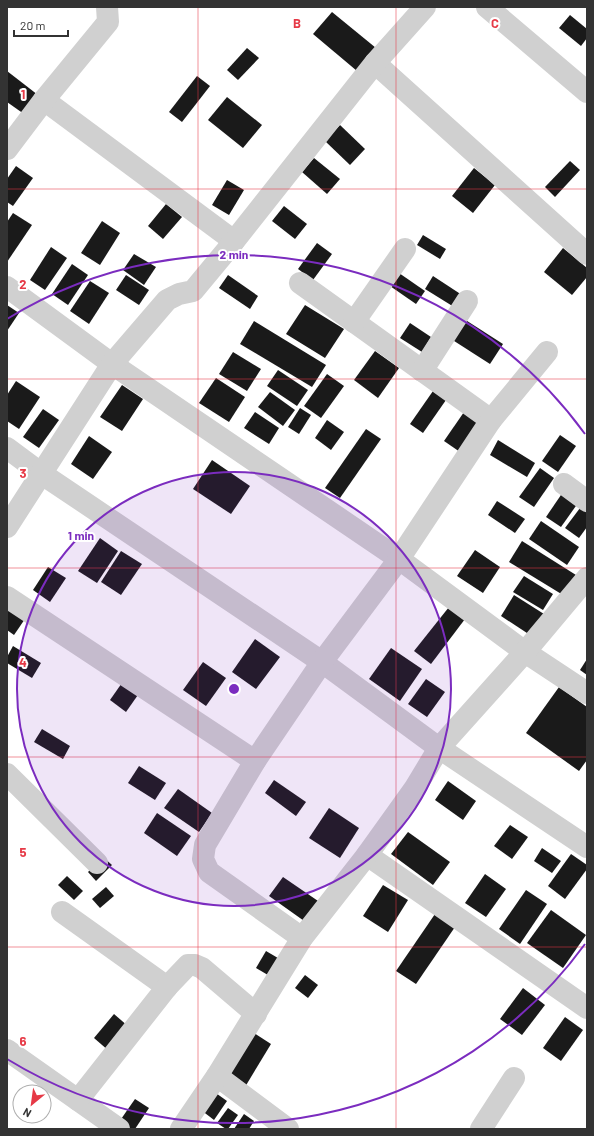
<svg xmlns="http://www.w3.org/2000/svg" width="594" height="1136" font-family="Barlow,sans-serif">
<style>
.building{fill:#1a1a1a}
.lines{fill:none;stroke-linecap:round;stroke-linejoin:round}
.minor{stroke:#d0d0d0;stroke-width:22}
.grid{fill:none;stroke:#e63946;stroke-width:1;stroke-opacity:0.55}
.ring{fill:none;stroke:#7b2cbf;stroke-width:2}
.grid-label{font-size:13px;text-anchor:middle;font-weight:bold;fill:#e63946;stroke:#fff;stroke-width:4;stroke-linejoin:round;paint-order:stroke}
.centre{fill:#7b2cbf;stroke:#fff;stroke-width:2}
.ring-label{font-size:12px;text-anchor:middle;font-weight:bold;fill:#7b2cbf;stroke:#fff;stroke-width:4;stroke-linejoin:round;paint-order:stroke}
</style>
<rect width="100%" height="100%" fill="#fff"/>
<g class="building">
<path d="M 332,12 L 376,48 L 357,71 L 313,34 Z"/>
<path d="M 570,15 L 587,29 L 587,38 L 581,46 L 559,28 Z"/>
<path d="M 247,48 L 259,58 L 238,80 L 227,70 Z"/>
<path d="M 7,71 L 38,95 L 24,114 L 7,102 Z"/>
<path d="M 197,76 L 210,86 L 182,122 L 169,112 Z"/>
<path d="M 227,97 L 262,125 L 243,148 L 208,120 Z"/>
<path d="M 340,125 L 365,149 L 350,165 L 325,141 Z"/>
<path d="M 314,158 L 340,179 L 327,194 L 302,172 Z"/>
<path d="M 570,161 L 580,170 L 555,197 L 545,187 Z"/>
<path d="M 16,166 L 33,178 L 13,206 L 7,202 L 7,179 Z"/>
<path d="M 474,168 L 495,185 L 473,213 L 452,196 Z"/>
<path d="M 227,180 L 244,190 L 229,215 L 212,205 Z"/>
<path d="M 166,204 L 182,217 L 163,239 L 148,226 Z"/>
<path d="M 284,206 L 307,224 L 295,239 L 272,221 Z"/>
<path d="M 13,213 L 32,225 L 7,262 L 7,222 Z"/>
<path d="M 102,221 L 120,233 L 100,265 L 81,253 Z"/>
<path d="M 423,235 L 446,249 L 440,259 L 417,245 Z"/>
<path d="M 317,243 L 332,254 L 313,280 L 298,269 Z"/>
<path d="M 51,247 L 67,258 L 45,290 L 30,280 Z"/>
<path d="M 563,248 L 587,268 L 587,277 L 572,295 L 544,272 Z"/>
<path d="M 134,254 L 156,267 L 144,285 L 123,270 Z"/>
<path d="M 72,264 L 88,275 L 68,305 L 52,294 Z"/>
<path d="M 399,273 L 425,291 L 416,304 L 390,286 Z"/>
<path d="M 126,275 L 149,290 L 139,305 L 116,290 Z"/>
<path d="M 228,275 L 258,296 L 250,309 L 219,288 Z"/>
<path d="M 433,276 L 462,295 L 454,307 L 425,289 Z"/>
<path d="M 90,281 L 109,293 L 89,324 L 70,311 Z"/>
<path d="M 7,305 L 19,313 L 7,331 Z"/>
<path d="M 305,305 L 344,329 L 325,358 L 286,334 Z"/>
<path d="M 464,319 L 503,344 L 490,364 L 451,339 Z"/>
<path d="M 254,321 L 326,365 L 312,387 L 240,344 Z"/>
<path d="M 410,323 L 431,337 L 422,352 L 400,338 Z"/>
<path d="M 375,351 L 399,368 L 378,398 L 354,380 Z"/>
<path d="M 233,352 L 261,369 L 247,391 L 219,374 Z"/>
<path d="M 278,370 L 308,390 L 297,406 L 267,386 Z"/>
<path d="M 327,374 L 344,386 L 321,418 L 304,406 Z"/>
<path d="M 216,378 L 245,397 L 229,422 L 199,403 Z"/>
<path d="M 16,381 L 40,397 L 19,429 L 7,421 L 7,395 Z"/>
<path d="M 122,385 L 143,399 L 122,431 L 100,417 Z"/>
<path d="M 433,391 L 446,400 L 423,433 L 410,424 Z"/>
<path d="M 270,392 L 295,410 L 283,426 L 258,407 Z"/>
<path d="M 300,408 L 311,415 L 299,434 L 288,427 Z"/>
<path d="M 43,409 L 59,420 L 39,448 L 23,437 Z"/>
<path d="M 255,412 L 279,428 L 269,444 L 244,428 Z"/>
<path d="M 464,412 L 480,423 L 460,452 L 444,441 Z"/>
<path d="M 327,420 L 344,432 L 331,450 L 315,438 Z"/>
<path d="M 366,429 L 381,439 L 340,498 L 325,488 Z"/>
<path d="M 560,435 L 576,446 L 558,472 L 542,461 Z"/>
<path d="M 89,436 L 112,452 L 93,479 L 71,464 Z"/>
<path d="M 498,440 L 535,463 L 527,477 L 490,455 Z"/>
<path d="M 212,460 L 250,486 L 231,514 L 193,489 Z"/>
<path d="M 540,468 L 554,478 L 534,507 L 519,497 Z"/>
<path d="M 563,492 L 578,503 L 561,527 L 546,517 Z"/>
<path d="M 497,501 L 525,519 L 515,533 L 488,515 Z"/>
<path d="M 580,508 L 587,513 L 587,527 L 579,538 L 565,528 Z"/>
<path d="M 541,521 L 579,547 L 567,565 L 529,539 Z"/>
<path d="M 100,538 L 118,551 L 97,583 L 78,571 Z"/>
<path d="M 522,541 L 576,575 L 563,595 L 509,562 Z"/>
<path d="M 475,550 L 500,567 L 483,593 L 457,576 Z"/>
<path d="M 121,551 L 142,564 L 121,595 L 101,582 Z"/>
<path d="M 48,567 L 66,578 L 50,602 L 33,590 Z"/>
<path d="M 524,576 L 553,594 L 543,610 L 513,592 Z"/>
<path d="M 514,595 L 544,614 L 530,635 L 501,616 Z"/>
<path d="M 7,602 L 27,616 L 14,635 L 7,630 Z"/>
<path d="M 449,607 L 465,619 L 431,664 L 414,651 Z"/>
<path d="M 255,639 L 280,657 L 256,689 L 232,672 Z"/>
<path d="M 13,646 L 41,663 L 32,678 L 7,663 L 7,657 Z"/>
<path d="M 391,648 L 422,669 L 400,701 L 369,679 Z"/>
<path d="M 587,659 L 587,675 L 580,670 Z"/>
<path d="M 203,662 L 226,678 L 206,706 L 183,690 Z"/>
<path d="M 426,679 L 445,692 L 427,717 L 408,704 Z"/>
<path d="M 124,680 L 140,692 L 126,712 L 110,700 Z"/>
<path d="M 559,687 L 587,707 L 587,760 L 579,771 L 526,733 Z"/>
<path d="M 42,729 L 70,746 L 63,759 L 34,742 Z"/>
<path d="M 139,766 L 166,783 L 155,800 L 128,783 Z"/>
<path d="M 274,780 L 306,802 L 296,816 L 265,793 Z"/>
<path d="M 448,781 L 476,801 L 463,820 L 435,800 Z"/>
<path d="M 178,789 L 212,813 L 199,832 L 164,808 Z"/>
<path d="M 329,808 L 359,828 L 340,858 L 309,838 Z"/>
<path d="M 157,813 L 191,836 L 177,856 L 144,833 Z"/>
<path d="M 510,825 L 528,837 L 512,859 L 494,846 Z"/>
<path d="M 408,832 L 450,862 L 433,885 L 391,854 Z"/>
<path d="M 542,848 L 561,861 L 552,873 L 534,861 Z"/>
<path d="M 571,854 L 587,865 L 587,869 L 565,899 L 548,886 Z"/>
<path d="M 103,857 L 112,865 L 96,881 L 88,872 Z"/>
<path d="M 485,874 L 506,889 L 486,917 L 465,903 Z"/>
<path d="M 67,876 L 83,891 L 74,900 L 58,885 Z"/>
<path d="M 283,877 L 321,903 L 307,923 L 269,896 Z"/>
<path d="M 383,885 L 408,900 L 388,932 L 363,916 Z"/>
<path d="M 106,887 L 114,896 L 100,908 L 92,899 Z"/>
<path d="M 526,890 L 547,904 L 520,944 L 499,929 Z"/>
<path d="M 551,910 L 586,935 L 563,968 L 527,943 Z"/>
<path d="M 435,914 L 455,927 L 416,984 L 396,971 Z"/>
<path d="M 266,951 L 283,961 L 273,978 L 256,968 Z"/>
<path d="M 305,975 L 318,985 L 308,998 L 295,988 Z"/>
<path d="M 523,988 L 545,1005 L 522,1035 L 500,1019 Z"/>
<path d="M 114,1014 L 129,1027 L 109,1051 L 94,1038 Z"/>
<path d="M 565,1017 L 583,1030 L 561,1061 L 543,1048 Z"/>
<path d="M 254,1033 L 271,1044 L 245,1087 L 228,1077 Z"/>
<path d="M 213,1091 L 227,1101 L 214,1120 L 201,1110 Z"/>
<path d="M 135,1099 L 149,1108 L 135,1129 L 128,1129 L 119,1122 Z"/>
<path d="M 228,1108 L 238,1115 L 228,1129 L 226,1129 L 217,1123 Z"/>
<path d="M 244,1114 L 254,1121 L 249,1129 L 234,1129 Z"/>
</g>
<g class="lines">
<g class="minor">
<path d="M 487,7 L 587,92"/>
<path d="M 375,63 L 587,254"/>
<path d="M 44,100 L 234,241"/>
<path d="M 7,149 L 44,100 L 108,22 L 107,7"/>
<path d="M 300,283 L 491,420"/>
<path d="M 7,287 L 112,364 L 399,559 L 525,652 L 587,693"/>
<path d="M 354,322 L 405,249"/>
<path d="M 422,371 L 467,301"/>
<path d="M 7,448 L 42,474 L 322,662 L 439,748 L 587,847"/>
<path d="M 564,484 L 587,501"/>
<path d="M 7,527 L 112,364 L 167,300 L 179,294 L 193,291 L 227,250 L 375,63 L 425,7"/>
<path d="M 587,578 L 525,652 L 439,748 L 415,788 L 367,855 L 587,1008"/>
<path d="M 7,597 L 255,761"/>
<path d="M 7,774 L 97,863"/>
<path d="M 62,912 L 167,987"/>
<path d="M 302,938 L 209,872 L 203,859 L 205,845 L 255,761 L 322,662 L 399,559 L 491,420 L 547,352"/>
<path d="M 7,1050 L 119,1129"/>
<path d="M 217,1076 L 288,1129"/>
<path d="M 78,1100 L 167,987 L 188,965 L 195,965 L 202,968 L 256,1014"/>
<path d="M 181,1129 L 217,1076 L 302,938 L 367,855"/>
<path d="M 481,1129 L 514,1078"/>
</g>
</g>
<path class="grid" d="M 198,7 L 198,1129M 396,7 L 396,1129M 7,189 L 587,189M 7,379 L 587,379M 7,568 L 587,568M 7,757 L 587,757M 7,947 L 587,947"/>
<circle cx="234" cy="689" r="217" fill="#7b2cbf" fill-opacity=".12"/>
<g class="ring">
<circle cx="234" cy="689" r="217"/>
<path d="M585 944A434 434 0 0 1 7 1059M7 319A434 434 0 0 1 585 434"/>
</g>
<g class="grid-label">
<text x="297" y="28">B</text>
<text x="495" y="28">C</text>
<text x="23" y="99">1</text>
<text x="23" y="289">2</text>
<text x="23" y="478">3</text>
<text x="23" y="667">4</text>
<text x="23" y="857">5</text>
<text x="23" y="1046">6</text>
</g>
<circle cx="234" cy="689" r="6" class="centre"/>
<g class="ring-label">
<text x="234" y="259">2 min</text>
<text x="81" y="540">1 min</text>
</g>
<rect width="594" height="1136" fill="none" stroke="#333333" stroke-width="16"/>
<g transform="translate(32 1104) rotate(209)"><circle r="19" fill="#ffffff" stroke="#adadad"/>
<path d="M0-3L7 15L0 10L-7 15Z" fill="#e63946"/>
<text y="-6" font-size="11" font-weight="bold" text-anchor="middle" fill="#333333">N</text>
</g>
<path d="M14 30v6h54v-6" fill="none" stroke="#333333" stroke-width="2"/>
<text x="20" y="30" font-size="12" fill="#333333" stroke="#ffffff" stroke-width="3" paint-order="stroke">20 m</text>
</svg>
